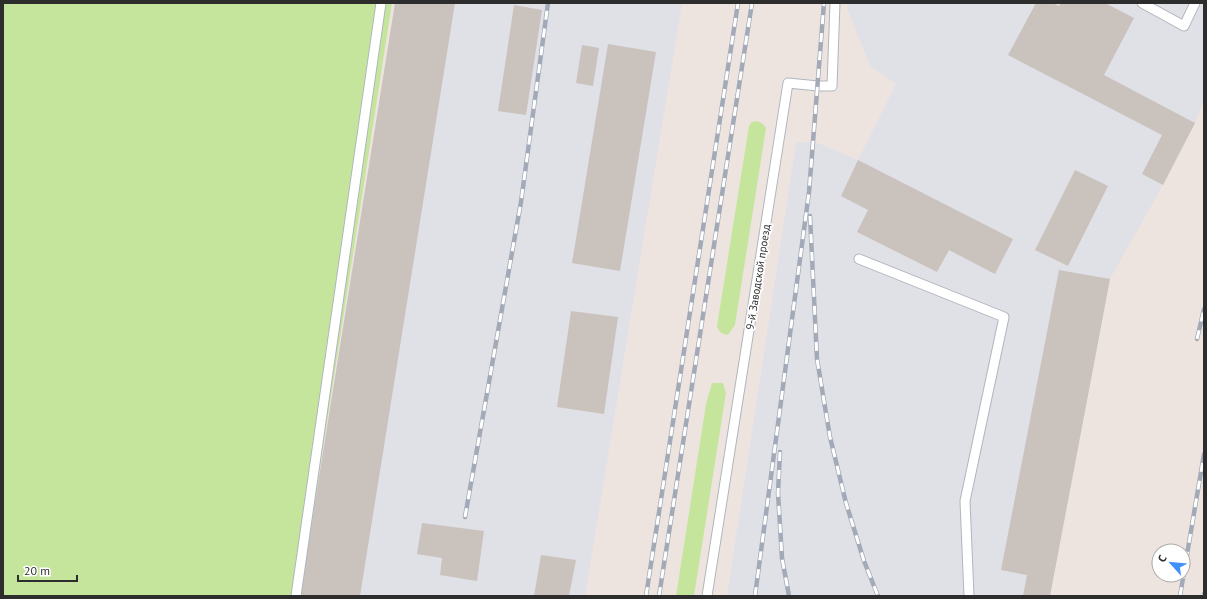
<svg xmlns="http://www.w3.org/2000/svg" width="1207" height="599" font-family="'PT Sans',sans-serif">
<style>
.industrial{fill:#e0e0e7}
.green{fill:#c6e59c}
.building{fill:#cac2bd}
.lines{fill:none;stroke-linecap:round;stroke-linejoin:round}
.service-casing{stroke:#afb6bd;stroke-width:11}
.service{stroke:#fff;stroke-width:9}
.rail-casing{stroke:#a2aab7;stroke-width:4.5}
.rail{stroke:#fff;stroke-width:3;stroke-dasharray:9;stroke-linecap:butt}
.labels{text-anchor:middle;stroke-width:3.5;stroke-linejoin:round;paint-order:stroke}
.street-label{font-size:11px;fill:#2d2d2d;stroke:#fff}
</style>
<rect width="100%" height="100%" fill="#eee4df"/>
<g class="industrial">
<path d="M 395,3 L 682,3 L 585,596 L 300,596 Z"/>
<path d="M 848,3 L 1204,3 L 1204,99 L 1195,123 L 1163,185 L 1110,279 L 1050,596 L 727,596 L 796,143 L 813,141 L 858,160 L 896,84 L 870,66 L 847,8 Z"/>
</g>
<g class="green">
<path d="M 3,3 L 392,3 L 300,596 L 3,596 Z"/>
<path d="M 757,121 L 763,124 L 766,128 L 735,325 L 728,335 C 722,334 719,332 717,326 L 749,126 L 752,122 Z"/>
<path d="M 712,383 L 723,383 L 726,393 L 694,596 L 676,596 L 706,404 Z"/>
</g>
<g class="building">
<path d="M 395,3 L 455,3 L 360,596 L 300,596 Z"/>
<path d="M 1036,3 L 1053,3 L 1059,6 L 1061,3 L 1105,3 L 1134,18 L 1104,75 L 1195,123 L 1163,185 L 1142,174 L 1162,135 L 1008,55 Z"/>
<path d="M 514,5 L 542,10 L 526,115 L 498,111 Z"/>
<path d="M 608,44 L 656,52 L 620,271 L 572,263 Z"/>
<path d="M 582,45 L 599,48 L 593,86 L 576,83 Z"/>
<path d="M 858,160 L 1013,239 L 995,274 L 949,250 L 937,272 L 857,232 L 868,210 L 841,196 Z"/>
<path d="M 1075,170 L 1108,186 L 1068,266 L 1035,250 Z"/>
<path d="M 1059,270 L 1110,279 L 1050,596 L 1023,596 L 1027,575 L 1001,570 Z"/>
<path d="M 571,311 L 618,317 L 604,414 L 557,407 Z"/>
<path d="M 422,523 L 484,531 L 477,581 L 440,575 L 442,558 L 417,554 Z"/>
<path d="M 541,555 L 576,560 L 569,596 L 534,596 Z"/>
</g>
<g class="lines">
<g class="service-casing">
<g id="service">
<path d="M 1142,3 L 1184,26 L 1195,3"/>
<path d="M 859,259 L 1004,317 L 965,501 L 969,596"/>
<path d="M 296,596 L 381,3"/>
<path d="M 707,596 L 788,83 L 818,86 L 832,86 L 835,3"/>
</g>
</g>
<use href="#service" class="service"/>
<g class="rail-casing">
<g id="rail">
<path d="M 810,216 L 817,359 L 830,437 L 846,503 L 864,561 L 878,596"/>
<path d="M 1197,339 L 1204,309"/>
<path d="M 780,452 L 778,493 L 782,558 L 789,596"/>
<path d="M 465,517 L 521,202 L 548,3"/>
<path d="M 646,596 L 738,3"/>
<path d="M 659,596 L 752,3"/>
<path d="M 755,596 L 809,192 L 824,3"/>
<path d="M 1180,596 L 1204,454"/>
<path d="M 1204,596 L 1204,594"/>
</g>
</g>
<use href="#rail" class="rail"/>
</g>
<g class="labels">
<g class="street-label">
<text transform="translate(758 277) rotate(-81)" y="4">9-й Заводской проезд</text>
</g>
</g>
<rect width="1207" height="599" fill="none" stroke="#2d2d2d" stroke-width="8"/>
<g transform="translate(1171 563) rotate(297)"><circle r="19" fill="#ffffff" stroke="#ababab"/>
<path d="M0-3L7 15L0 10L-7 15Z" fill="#3f90fb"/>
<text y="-6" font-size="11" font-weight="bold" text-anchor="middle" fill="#2d2d2d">С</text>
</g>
<path d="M18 575v6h59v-6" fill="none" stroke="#2d2d2d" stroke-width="2"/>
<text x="24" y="575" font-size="12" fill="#2d2d2d" stroke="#ffffff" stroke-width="3" paint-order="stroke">20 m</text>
</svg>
